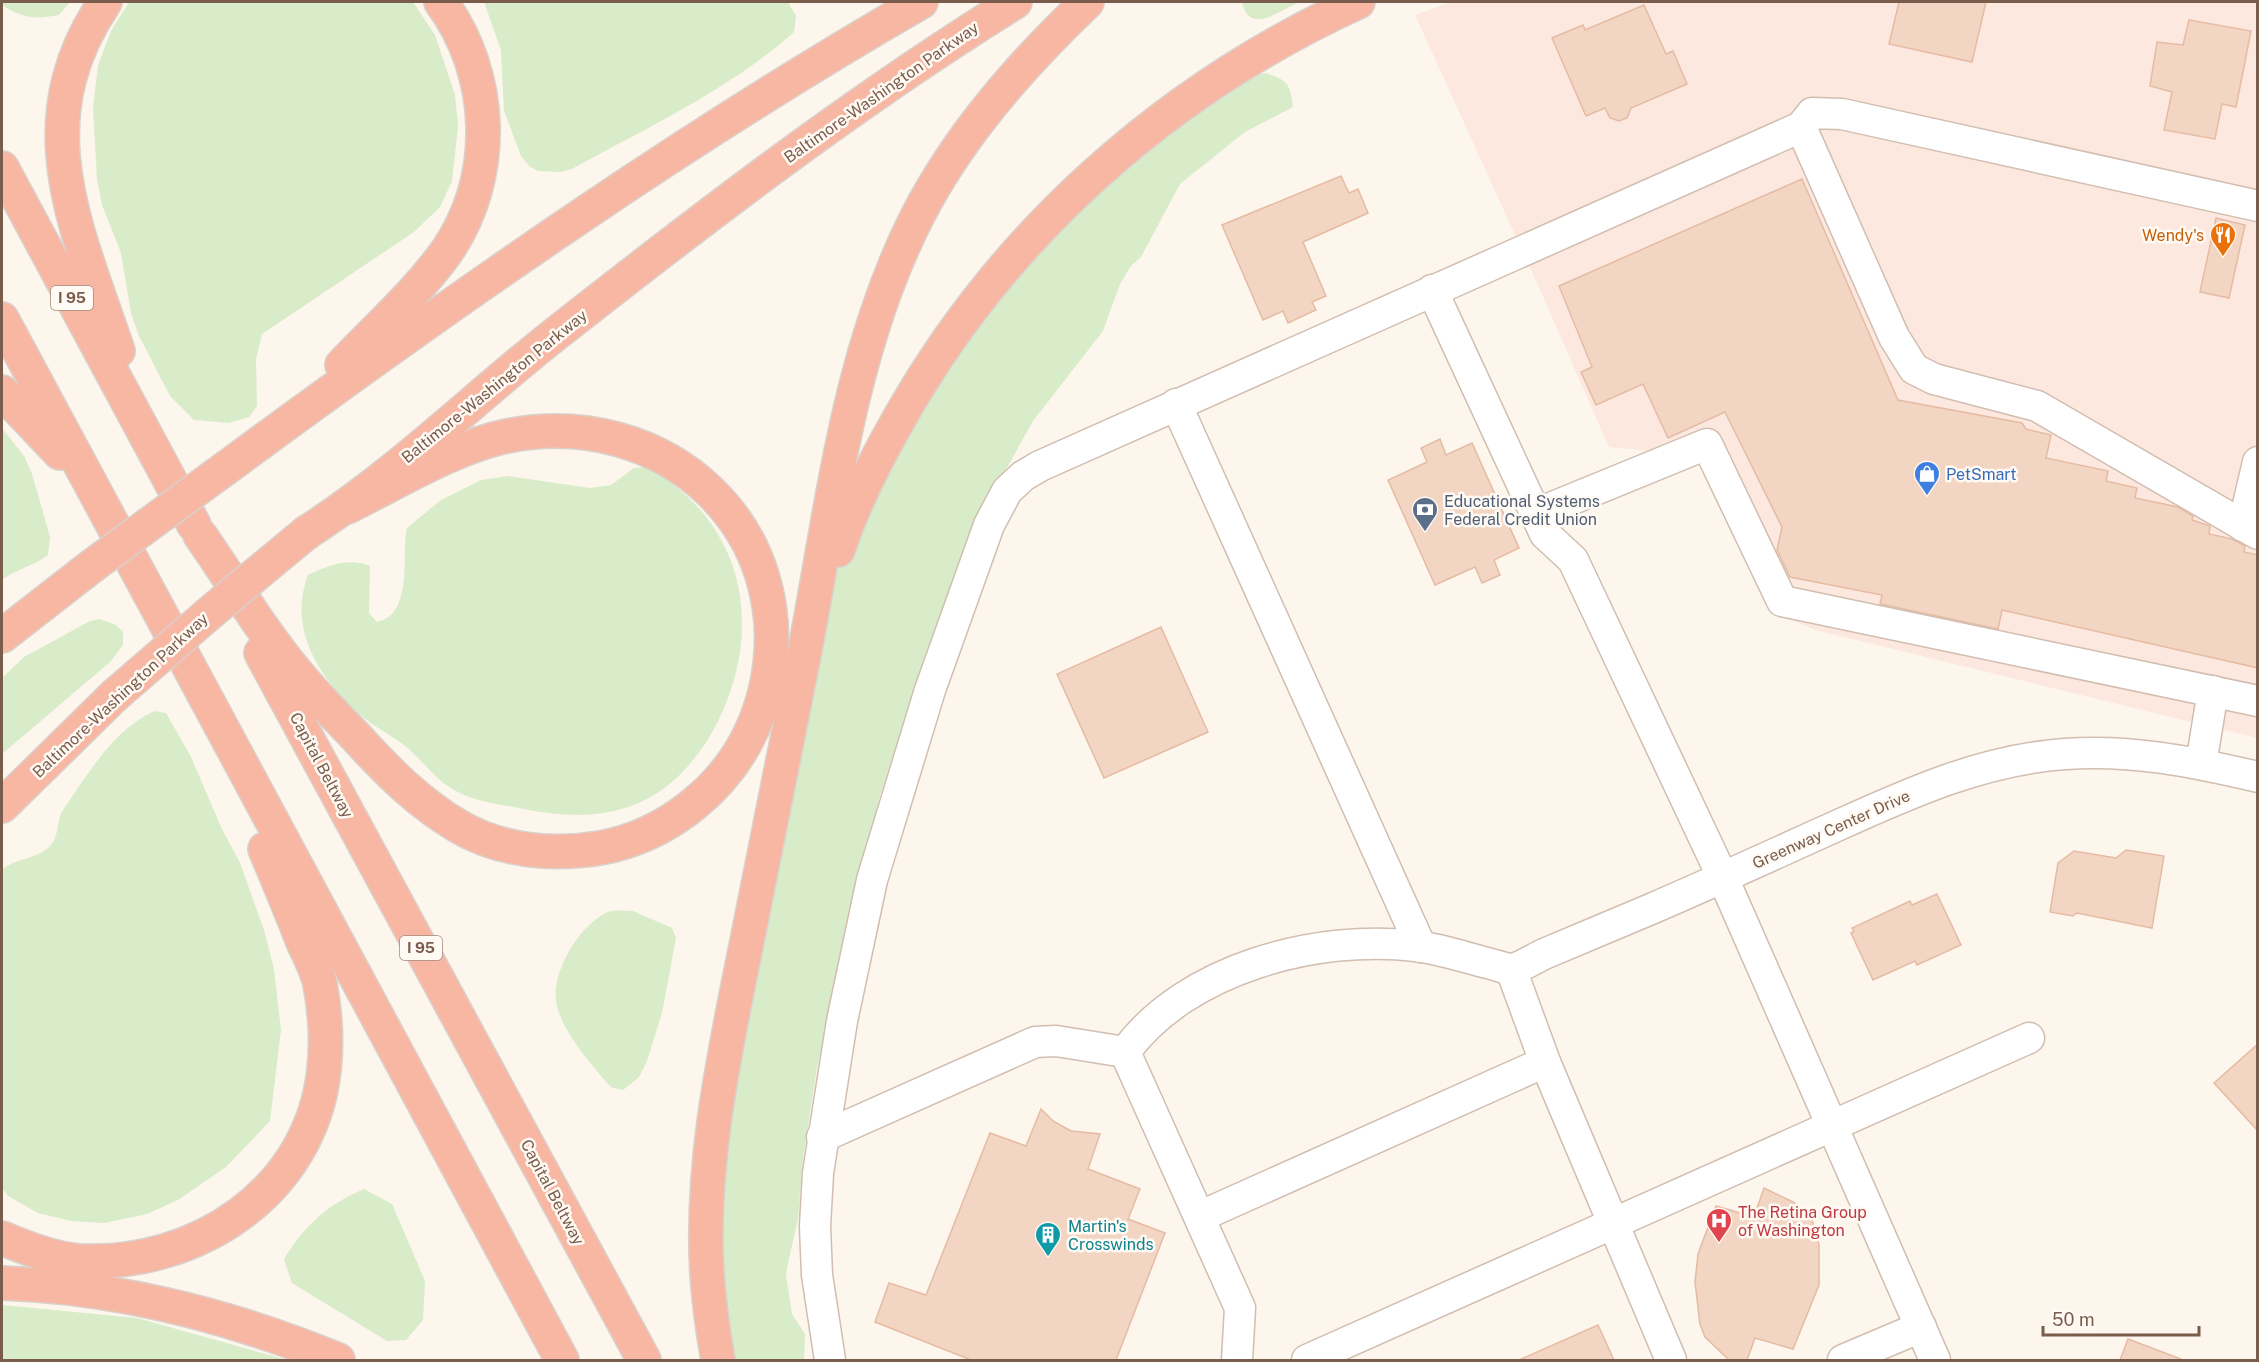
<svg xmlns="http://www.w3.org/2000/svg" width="2259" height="1362" viewBox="0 0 2259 1362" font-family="'Public Sans',sans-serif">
<rect width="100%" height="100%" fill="#fdf6ec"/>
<polygon fill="#fde8e0" points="1451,2 2257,2 2257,738 1815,630 1782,616 1704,456 1609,447 1537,283 1415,15"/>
<g fill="#d8ecc9">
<path d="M2,2H70L59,15C34,19 24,19 2,5Z"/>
<polygon points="129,2 413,2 435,35 455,95 458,126 452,181 440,207 414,232 262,334 256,359 257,406 249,417 229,423 194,420 170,396 138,334 131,313 121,253 102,205 97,179 93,108 98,65 111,31"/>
<path d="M484,2H788L796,16L794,32C729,90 648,127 572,169L560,172L538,171L529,166L521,156L504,111L501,50Z"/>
<path d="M1242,2H1300C1280,10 1249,36 1242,2Z"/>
<path d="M1266,73C1289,81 1290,84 1293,107L1245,132L1180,184L1141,257L1131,266L1120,284L1103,331L1033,421L978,520L926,652L879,799L817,1068L803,1158L798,1219L788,1263L786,1275L792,1314L805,1334L804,1360H718L706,1217L804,652L848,518L880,453L1090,177L1252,76Z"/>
<path d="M2,428L24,456L32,474L50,537L48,555C34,566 16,569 2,580Z"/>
<path d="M646,467C743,520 765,624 719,719C704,751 678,783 647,799C607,820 562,817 519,808C498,804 477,802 458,792C435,781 423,760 404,745C389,734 373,726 359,714C320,678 287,630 308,575C327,566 349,557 370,566L369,613L377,622C414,614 401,556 407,528L441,500L481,480L508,476L590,488L611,485L634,468Z"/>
<polygon points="100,619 116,625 123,632 123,645 110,662 2,754 2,678 24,657 90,621"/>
<path d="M154,711L166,713L191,757L222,829L240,863L264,930L274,969L281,1030L270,1121L226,1167L178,1200L147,1214L104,1223L71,1221L38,1213L8,1196L2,1188V869C15,859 35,859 48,848C60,838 56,821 63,810C88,774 112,731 154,711Z"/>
<path d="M633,911L672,928L676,938L662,1013L647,1061L639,1077L623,1090L613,1088L607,1083C589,1061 560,1029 556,1001C552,971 579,926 606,913C612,909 625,911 633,911Z"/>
<path d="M364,1189L392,1204L425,1281L423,1320L406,1340L387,1341L292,1283L284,1259C304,1226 328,1204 364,1189Z"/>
<polygon points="2,1305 137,1318 287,1360 2,1360"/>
</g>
<g fill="#f3d5c3" stroke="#e6bba3" stroke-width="1.5">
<polygon points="1899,2 1986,2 1972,62 1889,44"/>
<polygon points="1644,5 1666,54 1673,51 1687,84 1631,108 1627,118 1619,121 1610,118 1605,108 1586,116 1552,38 1583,25 1585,30"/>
<polygon points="2189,20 2251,31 2236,107 2222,104 2215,139 2164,130 2172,92 2150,86 2157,42 2183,45"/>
<polygon points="1341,176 1349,193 1358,189 1368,213 1303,242 1326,296 1312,302 1316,310 1288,323 1283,311 1263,320 1222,225"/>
<polygon points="1802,179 1898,400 2022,423 2026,429 2051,435 2046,458 2108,471 2106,481 2137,488 2135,498 2178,507 2193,516 2192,520 2210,526 2209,534 2232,539 2245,546 2244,552 2258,555 2258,668 2002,610 1998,629 1880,604 1882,595 1790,577 1777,550 1782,527 1725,412 1668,438 1643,384 1596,405 1581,372 1592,367 1559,286"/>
<polygon points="2216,218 2245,225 2229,298 2200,292"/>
<polygon points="1440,439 1446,455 1472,443 1519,548 1494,560 1500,575 1482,583 1475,567 1435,585 1388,480 1427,462 1421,448"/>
<polygon points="1161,627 1208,732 1104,778 1057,674"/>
<polygon points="2126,850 2164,856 2152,928 2077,913 2073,916 2050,912 2058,863 2074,851 2116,858"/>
<polygon points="1937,894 1961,945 1917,965 1915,961 1873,980 1851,933 1854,931 1852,928 1910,901 1912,905"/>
<polygon points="2258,1044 2258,1131 2214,1083"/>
<polygon points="1041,1109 1053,1121 1071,1131 1100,1134 1088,1169 1140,1189 1128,1219 1165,1233 1116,1360 971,1360 875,1322 889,1283 926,1295 990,1133 1026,1146"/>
<polygon points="1764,1188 1793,1202 1811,1216 1819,1245 1819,1285 1793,1349 1755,1338 1747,1360 1729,1360 1705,1337 1700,1324 1695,1282 1698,1254 1716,1206 1754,1217"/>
<polygon points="1598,1325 1614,1360 1519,1360"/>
<polygon points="2128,1339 2181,1359 2181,1360 2120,1360"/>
</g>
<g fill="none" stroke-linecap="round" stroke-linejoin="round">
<defs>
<g id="minor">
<polyline points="1801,127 1812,113 1842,114 2258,206"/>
<polyline points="1432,290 1545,534 1573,560 1723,878 1935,1360"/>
<polyline points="1176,404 1421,947"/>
<polyline points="1536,514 1707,444 1782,601 2258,701"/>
<polyline points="2243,526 2258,462"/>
<polyline points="2201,764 2213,691"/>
<polyline points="1511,969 1545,1062 1671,1360"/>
<polyline points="1125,1052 1240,1308 1237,1360"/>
<path d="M822,1137L1035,1042L1056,1041L1125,1052C1186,968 1318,934 1416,946C1440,949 1464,957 1487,963C1494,964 1504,969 1511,969C1521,968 1535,958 1544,954C1580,939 1615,924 1651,909C1709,884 1766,858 1823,832C1901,797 1978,760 2065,754C2131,749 2194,762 2258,777"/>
<polyline points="1201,1216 1545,1062"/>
<polyline points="830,1360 817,1275 815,1226 818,1173 842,1021 872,880 930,690 989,525 1007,491 1023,476 1040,466 1801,127 1894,337 1914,369 1934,379 2037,406 2258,534"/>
<polyline points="1307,1360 2029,1038"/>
<polyline points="1843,1360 1921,1327"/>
</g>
<g id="highway">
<path d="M105,2C23,123 77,228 118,351"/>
<polyline points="2,168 194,525"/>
<polyline points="2,319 562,1360"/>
<path d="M342,365C377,328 417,293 447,251C498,176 494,74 441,2"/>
<polyline points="2,392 60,453"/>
<path d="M260,443C473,287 692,134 921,2"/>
<path d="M306,533C395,476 471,401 553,336C703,218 854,102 1015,2"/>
<path d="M200,535C233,582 263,634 301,678C319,699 339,719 358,739C388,772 419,803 458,826C500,851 552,856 600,848C634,842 667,826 694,804C731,774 755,735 766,688C801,527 664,405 507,436C454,447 396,483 347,507"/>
<path d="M838,550C853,504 875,461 899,419C1003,234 1166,90 1358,2"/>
<polyline points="2,636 92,566"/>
<polyline points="261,653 644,1360"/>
<polyline points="2,806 114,696"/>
<path d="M2,1238C25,1248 54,1259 80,1261C196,1267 311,1192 324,1070C327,1043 325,1011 320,984C317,970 309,955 303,942C291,911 278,880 265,849"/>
<path d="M2,1283C118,1287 231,1316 338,1360"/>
<path d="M718,1360C713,1332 709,1303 707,1274C700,1160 726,1047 748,936C766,846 784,756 802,665C832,514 846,357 917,217C959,135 1021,65 1087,2"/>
</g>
</defs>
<use href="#minor" stroke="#d1beb0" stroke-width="33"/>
<use href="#highway" stroke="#dad1cd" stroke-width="36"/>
<use href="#minor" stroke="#fff" stroke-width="30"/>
<use href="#highway" stroke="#f7b7a3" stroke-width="33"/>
<defs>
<g id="highway-bridge">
<polyline points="92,566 260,443"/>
<polyline points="114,696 212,611 306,533"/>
</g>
</defs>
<use href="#highway-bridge" stroke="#dad1cd" stroke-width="36" stroke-linecap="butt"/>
<use href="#highway-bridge" stroke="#f7b7a3" stroke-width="33"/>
</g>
<defs>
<symbol id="restaurant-pin" viewBox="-11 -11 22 30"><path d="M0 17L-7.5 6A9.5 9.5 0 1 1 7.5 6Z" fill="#e8710a" stroke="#fffaf3"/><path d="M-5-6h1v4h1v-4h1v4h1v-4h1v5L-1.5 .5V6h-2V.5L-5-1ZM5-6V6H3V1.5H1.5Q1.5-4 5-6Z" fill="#fff"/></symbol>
<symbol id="shop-pin" viewBox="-11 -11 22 30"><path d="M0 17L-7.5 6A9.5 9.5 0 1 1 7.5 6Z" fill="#3f7fe0" stroke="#fffaf3"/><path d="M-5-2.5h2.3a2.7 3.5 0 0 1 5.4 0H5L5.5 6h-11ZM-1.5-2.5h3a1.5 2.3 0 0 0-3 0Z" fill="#fff"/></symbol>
<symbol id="bank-pin" viewBox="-11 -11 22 30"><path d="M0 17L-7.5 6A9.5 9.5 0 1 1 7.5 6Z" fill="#5c6f8a" stroke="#fffaf3"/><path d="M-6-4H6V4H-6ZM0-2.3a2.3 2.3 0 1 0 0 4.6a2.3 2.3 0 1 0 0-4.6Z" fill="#fff"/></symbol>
<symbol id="hospital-pin" viewBox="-11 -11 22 30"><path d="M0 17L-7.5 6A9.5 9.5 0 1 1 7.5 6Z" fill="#e0444e" stroke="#fffaf3"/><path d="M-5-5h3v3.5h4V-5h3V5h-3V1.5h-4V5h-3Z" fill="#fff"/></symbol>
<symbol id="building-pin" viewBox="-11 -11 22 30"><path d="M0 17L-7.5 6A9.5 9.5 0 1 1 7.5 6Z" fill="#0f9aa8" stroke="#fffaf3"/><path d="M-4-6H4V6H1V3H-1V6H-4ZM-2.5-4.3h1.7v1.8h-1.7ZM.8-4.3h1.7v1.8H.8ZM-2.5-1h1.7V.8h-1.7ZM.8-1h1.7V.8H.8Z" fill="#fff"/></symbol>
</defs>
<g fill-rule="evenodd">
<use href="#restaurant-pin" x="2208" y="220" width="30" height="40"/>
<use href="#shop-pin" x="1912" y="459" width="30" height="40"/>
<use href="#bank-pin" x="1410" y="495" width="30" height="40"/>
<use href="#hospital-pin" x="1704" y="1206" width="30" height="40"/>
<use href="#building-pin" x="1033" y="1220" width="30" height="40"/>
</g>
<g text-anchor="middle" stroke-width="5" stroke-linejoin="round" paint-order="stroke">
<g fill="#fffaf3" stroke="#a28b7f" stroke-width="1.5">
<rect x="51" y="286" width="42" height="24" rx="4.5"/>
<rect x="400" y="936" width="42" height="24" rx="4.5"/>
</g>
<g font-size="15" font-weight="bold" fill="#7a5c4d">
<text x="72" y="303">I 95</text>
<text x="421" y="953">I 95</text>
</g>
<g font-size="16" fill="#7a5c4d" stroke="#fffaf3">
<text transform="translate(881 92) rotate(-35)" y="6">Baltimore-Washington Parkway</text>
<text transform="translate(494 386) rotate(-39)" y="6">Baltimore-Washington Parkway</text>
<text transform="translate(120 695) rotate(-43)" y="6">Baltimore-Washington Parkway</text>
<text transform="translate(322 765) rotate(62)" y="6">Capital Beltway</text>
<text transform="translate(1831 829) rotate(-24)" y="6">Greenway Center Drive</text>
<text transform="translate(553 1192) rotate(62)" y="6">Capital Beltway</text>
</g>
<g font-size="16" fill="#c56008" stroke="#fffaf3" text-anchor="end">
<text x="2204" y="241">Wendy's</text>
</g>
<g font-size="16" fill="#366cbe" stroke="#fffaf3" text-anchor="start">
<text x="1946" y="480">PetSmart</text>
</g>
<g font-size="16" fill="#4e5e75" stroke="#fffaf3" text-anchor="start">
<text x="1444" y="507">Educational Systems<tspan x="1444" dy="18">Federal Credit Union</tspan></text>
</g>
<g font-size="16" fill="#be3a42" stroke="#fffaf3" text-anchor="start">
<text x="1738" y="1218">The Retina Group<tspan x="1738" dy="18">of Washington</tspan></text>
</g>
<g font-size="16" fill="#0d838f" stroke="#fffaf3" text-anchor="start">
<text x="1068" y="1232">Martin's<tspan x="1068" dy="18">Crosswinds</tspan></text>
</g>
</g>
<rect width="2259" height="1362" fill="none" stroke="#7a5c4d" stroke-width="6"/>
<path d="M2043 1326v9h156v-9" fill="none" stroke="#7a5c4d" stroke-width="3"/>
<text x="2052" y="1326" font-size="18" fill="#7a5c4d" stroke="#fffaf3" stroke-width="4.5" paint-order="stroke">50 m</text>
</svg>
